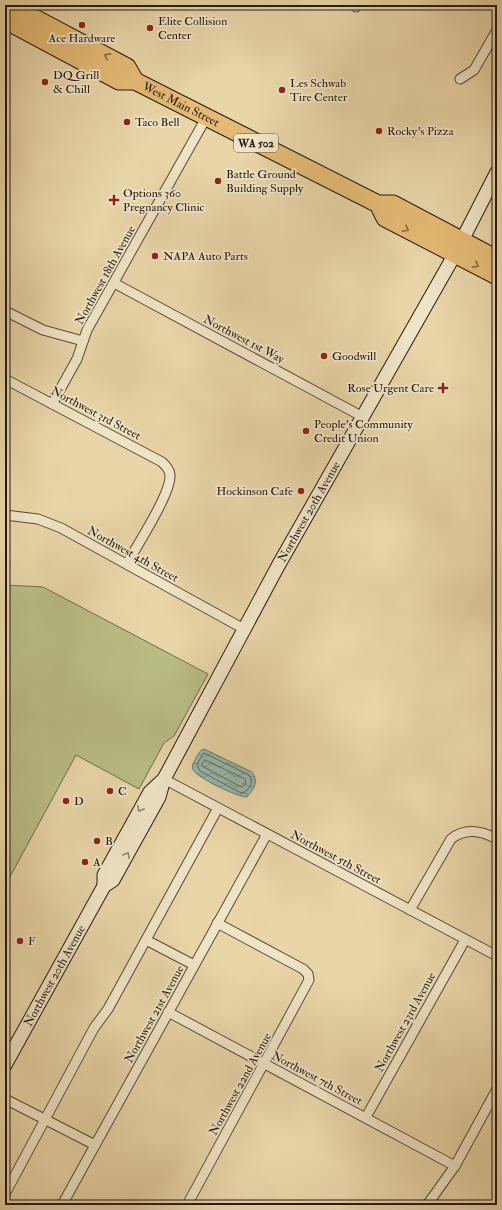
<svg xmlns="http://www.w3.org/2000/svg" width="502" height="1210" viewBox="0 0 502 1210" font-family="'IM FELL Double Pica',serif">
<defs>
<pattern id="water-waves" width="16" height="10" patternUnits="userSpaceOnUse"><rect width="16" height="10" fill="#98b8ad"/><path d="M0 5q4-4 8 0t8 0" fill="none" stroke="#7c958c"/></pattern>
</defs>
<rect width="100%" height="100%" fill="#e8d5a8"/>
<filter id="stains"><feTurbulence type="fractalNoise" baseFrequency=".005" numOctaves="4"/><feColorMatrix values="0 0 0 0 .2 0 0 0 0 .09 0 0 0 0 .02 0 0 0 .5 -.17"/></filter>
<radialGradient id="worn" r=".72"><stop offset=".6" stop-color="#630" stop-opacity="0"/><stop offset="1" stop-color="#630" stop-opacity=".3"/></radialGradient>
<polygon fill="#b9bc85" stroke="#6f6b4d" points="5,585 43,587 208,674 174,736 164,743 139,789 76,755 5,886"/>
<path fill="url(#water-waves)" stroke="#6a7970" d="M204,749L252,772C259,782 254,789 247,797C237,797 198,778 193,770C191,766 194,762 196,758C198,754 199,751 204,749Z"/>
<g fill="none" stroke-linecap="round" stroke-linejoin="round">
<g stroke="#5e6961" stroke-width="1">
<path d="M204,753L249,775C254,782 250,787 245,792L241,793L200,771L197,765Z"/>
<polygon points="205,760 245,779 246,784 241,787 204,767 202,765"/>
</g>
<defs>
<g id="street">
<polyline points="356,5 356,7"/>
<polyline points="460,79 474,70 497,30"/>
<polyline points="114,283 363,417"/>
<polyline points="5,311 43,330 83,341"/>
<path d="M5,379L162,462C166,466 170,470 170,475C171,494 137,545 127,564"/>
<polyline points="52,404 77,359 87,330 206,118"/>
<polyline points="5,515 38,519 61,528 244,629"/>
<polyline points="164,779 497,956"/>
<path d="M410,910L451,839C466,827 482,831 497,839"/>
<polyline points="146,940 194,965"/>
<polyline points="168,1012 455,1166"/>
<polyline points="5,1099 95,1145"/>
<polyline points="366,1117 465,940"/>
<polyline points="5,1194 94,1028 108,1009 218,808"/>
<polyline points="62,1205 267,834"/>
<polyline points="187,1205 309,980 308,974 303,969 217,923"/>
<polyline points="427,1205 455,1166 497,1089"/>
</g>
<g id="secondary">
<polyline points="104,886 104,875 150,792 164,779"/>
<path id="s1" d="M5,1065L104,886L113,880L159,797L164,779L278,566L455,254L497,172"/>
</g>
<g id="highway">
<polyline points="10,5 127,67 135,81"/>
<path id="s2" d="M5,20L119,81H135L378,204H393L497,259"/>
<polyline points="378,204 385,218 497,276"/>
</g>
</defs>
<use href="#street" stroke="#56493a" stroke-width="11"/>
<use href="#secondary" stroke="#251a15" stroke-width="15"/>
<use href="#highway" stroke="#251a15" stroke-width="19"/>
<use href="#street" stroke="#f0e4c6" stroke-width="9"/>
<use href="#secondary" stroke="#f0e4c6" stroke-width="13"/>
<use href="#highway" stroke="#e4ba74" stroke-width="17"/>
</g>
<defs><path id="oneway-chevron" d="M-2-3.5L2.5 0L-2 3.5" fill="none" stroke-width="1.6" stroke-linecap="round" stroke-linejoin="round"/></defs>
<g stroke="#846a44">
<use href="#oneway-chevron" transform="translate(107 56) rotate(-152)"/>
<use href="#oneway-chevron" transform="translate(406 229) rotate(28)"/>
<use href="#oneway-chevron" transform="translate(476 265) rotate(28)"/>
</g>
<g stroke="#958976">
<use href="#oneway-chevron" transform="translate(140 809) rotate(119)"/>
<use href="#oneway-chevron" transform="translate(127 855) rotate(-61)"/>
</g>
<g fill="#8f2418" stroke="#f0e4c6" stroke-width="1.5">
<circle cx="82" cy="25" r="4"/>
<circle cx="150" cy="28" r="4"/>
<circle cx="45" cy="82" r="4"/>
<circle cx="282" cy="90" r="4"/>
<circle cx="127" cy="122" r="4"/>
<circle cx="379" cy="131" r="4"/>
<circle cx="218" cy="181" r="4"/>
<path d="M112 194h4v4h4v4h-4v4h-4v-4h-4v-4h4z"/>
<circle cx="155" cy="256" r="4"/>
<circle cx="324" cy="356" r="4"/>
<path d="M441 382h4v4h4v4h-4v4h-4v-4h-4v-4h4z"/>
<circle cx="306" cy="431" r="4"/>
<circle cx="301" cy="491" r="4"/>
<circle cx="110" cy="791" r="4"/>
<circle cx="66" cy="801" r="4"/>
<circle cx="97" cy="841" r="4"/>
<circle cx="85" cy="862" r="4"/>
<circle cx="20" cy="941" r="4"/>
</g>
<g text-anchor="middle" stroke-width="3.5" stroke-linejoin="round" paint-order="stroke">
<rect fill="#f0e4c6" stroke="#62574a" stroke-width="1" x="234" y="134" width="44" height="18" rx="3"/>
<g font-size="11" font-weight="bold" fill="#251a15">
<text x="256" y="147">WA 502</text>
</g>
<g font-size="12" fill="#251a15" stroke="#f0e4c6" text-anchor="start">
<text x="158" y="25">Elite Collision<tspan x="158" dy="14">Center</tspan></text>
<text x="82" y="42" text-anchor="middle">Ace Hardware</text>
<text x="53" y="79">DQ Grill<tspan x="53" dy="14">&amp; Chill</tspan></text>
<text x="290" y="87">Les Schwab<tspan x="290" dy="14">Tire Center</tspan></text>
<text x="135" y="126">Taco Bell</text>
<text x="387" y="135">Rocky's Pizza</text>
<text x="226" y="178">Battle Ground<tspan x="226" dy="14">Building Supply</tspan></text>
<text x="123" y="197">Options 360<tspan x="123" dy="14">Pregnancy Clinic</tspan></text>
<text x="163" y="260">NAPA Auto Parts</text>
<text x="332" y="360">Goodwill</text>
<text x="434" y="392" text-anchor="end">Rose Urgent Care</text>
<text x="314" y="428">People's Community<tspan x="314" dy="14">Credit Union</tspan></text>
<text x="293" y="495" text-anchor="end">Hockinson Cafe</text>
<text x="118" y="795">C</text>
<text x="74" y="805">D</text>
<text x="105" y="845">B</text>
<text x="93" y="866">A</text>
<text x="28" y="945">F</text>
</g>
<g font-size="12" fill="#251a15" stroke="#f0e4c6">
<text dy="4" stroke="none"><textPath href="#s2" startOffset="197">West Main Street</textPath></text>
<text transform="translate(105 275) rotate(-61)" y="4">Northwest 18th Avenue</text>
<text transform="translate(244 339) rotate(28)" y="4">Northwest 1st Way</text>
<text transform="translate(96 413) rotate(28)" y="4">Northwest 3rd Street</text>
<text dy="4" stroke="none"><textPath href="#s1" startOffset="633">Northwest 20th Avenue</textPath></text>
<text transform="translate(133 554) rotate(29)" y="4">Northwest 4th Street</text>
<text transform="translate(336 857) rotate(28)" y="4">Northwest 5th Street</text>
<text dy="4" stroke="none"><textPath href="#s1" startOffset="102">Northwest 20th Avenue</textPath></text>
<text transform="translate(154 1014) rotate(-61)" y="4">Northwest 21st Avenue</text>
<text transform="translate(405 1022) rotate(-61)" y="4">Northwest 23rd Avenue</text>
<text transform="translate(317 1078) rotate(28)" y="4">Northwest 7th Street</text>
<text transform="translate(240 1084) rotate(-61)" y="4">Northwest 22nd Avenue</text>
</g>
</g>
<rect width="502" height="1210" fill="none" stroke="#e8d5a8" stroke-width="20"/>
<rect x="6" y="6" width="490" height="1198" fill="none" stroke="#251a15" stroke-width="2"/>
<rect x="10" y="10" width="482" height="1190" fill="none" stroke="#251a15"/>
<rect width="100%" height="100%" filter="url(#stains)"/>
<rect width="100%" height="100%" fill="url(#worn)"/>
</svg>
